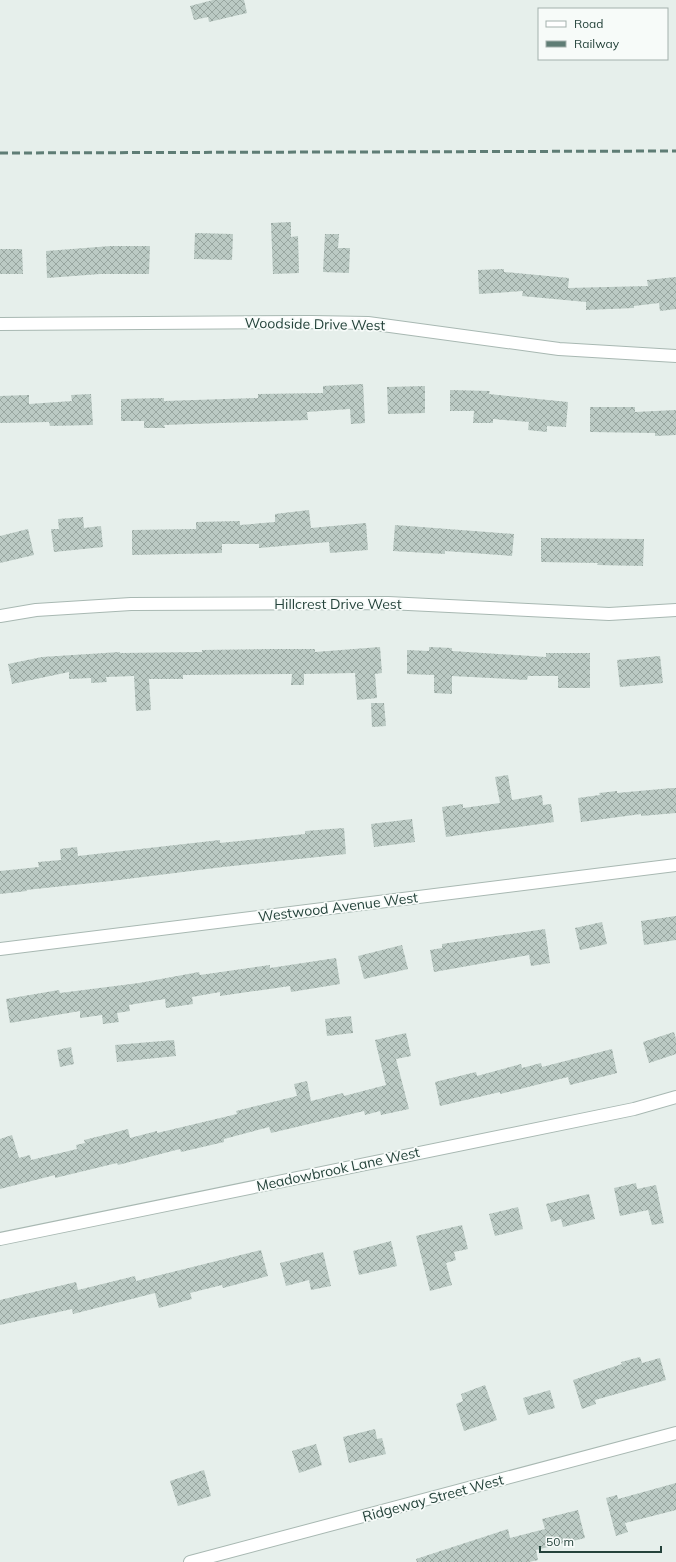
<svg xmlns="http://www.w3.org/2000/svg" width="676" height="1562" viewBox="0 0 676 1562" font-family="Mulish,sans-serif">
<defs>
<pattern id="building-cross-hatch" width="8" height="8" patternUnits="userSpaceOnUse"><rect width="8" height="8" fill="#bbcac4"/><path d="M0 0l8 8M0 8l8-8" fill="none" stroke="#98a6a0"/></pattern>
</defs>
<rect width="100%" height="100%" fill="#e6efeb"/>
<g fill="url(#building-cross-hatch)">
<polygon points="213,0 244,0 247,13 209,22 208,17 194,20 190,6"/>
<polygon points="291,222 291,237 298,236 299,273 273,274 271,223"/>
<polygon points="195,233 233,234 232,260 194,259"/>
<polygon points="325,234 339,234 338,248 350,248 349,273 323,272"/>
<polygon points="111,246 150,246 149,274 100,274 47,278 46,251"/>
<polygon points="0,249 22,249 23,274 0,274"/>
<polygon points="504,269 504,272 569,278 568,288 648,286 647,280 676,277 676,309 660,311 659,303 634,306 634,308 586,310 586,302 522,296 523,291 479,294 478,270"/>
<polygon points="363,384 365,423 351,424 350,409 307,412 308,420 164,425 165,428 144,428 144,421 121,421 121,399 164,398 164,401 258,398 258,394 323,393 323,386"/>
<polygon points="425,386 425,413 388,414 387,387"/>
<polygon points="450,390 490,391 489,394 568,402 566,427 547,426 547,432 528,430 529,422 493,419 493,423 473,423 474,411 450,411"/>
<polygon points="91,394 93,425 50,426 49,422 0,423 0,396 29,395 29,404 72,401 71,395"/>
<polygon points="590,407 635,407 635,412 676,410 676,435 655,436 655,433 590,432"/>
<polygon points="309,510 311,528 366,523 368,550 330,553 329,542 259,548 259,544 222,544 222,553 132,555 132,530 196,529 196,522 240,521 240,525 275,522 275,514"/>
<polygon points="83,517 84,528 101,526 103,547 54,552 51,529 59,529 58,519"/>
<polygon points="395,525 514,534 512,556 445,551 445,554 393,551"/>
<polygon points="28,529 34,555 0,563 0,536"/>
<polygon points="541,538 644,539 643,566 597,565 598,563 541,562"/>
<polygon points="380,647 382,673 375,674 377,698 357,700 355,673 304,674 304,685 291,685 292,674 183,675 183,679 149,679 151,710 136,711 134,676 106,677 107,682 91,683 91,678 69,679 69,672 12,684 8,664 42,657 120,652 120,653 202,652 202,650 272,649 315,649 315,652"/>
<polygon points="429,647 452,648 452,651 546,657 546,653 590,653 590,688 558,688 558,676 528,676 527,680 452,676 452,694 434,693 434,675 407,674 407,650 429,651"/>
<polygon points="660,656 663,683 620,687 617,660"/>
<polygon points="371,703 384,703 386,726 372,727"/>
<polygon points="508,775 512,800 542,795 543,805 551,804 554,822 446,837 442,807 463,804 463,808 500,803 495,777"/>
<polygon points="672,788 676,788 676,813 641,816 641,814 581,822 578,798 600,795 599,793 617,791 617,793"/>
<polygon points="412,819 415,842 374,847 371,824"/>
<polygon points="344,828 346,854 223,867 111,881 26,890 27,891 0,894 0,871 39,867 38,862 61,860 60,849 77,847 78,856 220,840 220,843 305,834 305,831"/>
<polygon points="676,916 676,940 644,945 641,921"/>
<polygon points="602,922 607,944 580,950 575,928"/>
<polygon points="545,929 550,963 531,966 529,955 434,972 430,950 442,948 442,944"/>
<polygon points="402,945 408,969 364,979 358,956"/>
<polygon points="336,958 340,984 291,992 290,986 220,996 220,992 192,997 193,1004 166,1008 165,999 129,1005 130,1011 117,1013 119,1022 103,1024 102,1015 80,1018 80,1011 10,1023 6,999 59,990 60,993 139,983 199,972 200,975 270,965 270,968"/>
<polygon points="351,1016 353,1033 327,1036 325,1019"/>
<polygon points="674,1032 676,1039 676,1054 649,1063 643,1042"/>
<polygon points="406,1033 411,1056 396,1059 409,1109 381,1115 380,1111 365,1115 364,1111 271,1133 269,1127 224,1139 224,1142 181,1152 180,1149 118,1165 117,1163 55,1178 55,1175 0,1189 0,1139 12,1135 19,1158 30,1155 31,1160 77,1149 76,1145 85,1143 84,1140 128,1129 130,1138 157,1131 157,1133 237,1114 236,1111 297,1096 294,1084 307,1081 311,1101 343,1093 344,1096 386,1085 375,1040"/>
<polygon points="174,1040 176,1056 117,1062 115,1045"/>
<polygon points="71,1047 74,1064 60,1067 57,1050"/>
<polygon points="612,1049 617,1073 570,1085 568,1077 500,1094 500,1092 440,1106 435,1082 476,1072 477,1076 521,1064 522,1068 541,1063 542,1067"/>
<polygon points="636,1183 637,1189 656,1185 664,1223 652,1225 648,1210 620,1216 614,1188"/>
<polygon points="589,1194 595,1219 563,1227 561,1219 551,1222 546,1204"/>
<polygon points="518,1207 523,1229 495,1236 489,1214"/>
<polygon points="462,1225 468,1249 454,1252 456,1260 446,1263 452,1285 430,1291 416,1236"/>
<polygon points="391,1241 397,1266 359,1275 353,1251"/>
<polygon points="261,1250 268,1276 223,1288 222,1285 190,1293 192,1299 159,1308 155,1293 73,1314 72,1309 0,1325 0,1300 76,1282 78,1290 135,1276 136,1281"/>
<polygon points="323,1252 331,1286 311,1290 309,1280 286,1286 280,1263"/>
<polygon points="640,1357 642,1363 660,1358 666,1380 595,1400 596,1404 582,1409 573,1380 622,1364 621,1362"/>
<polygon points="485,1385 497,1420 464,1431 456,1404 463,1401 461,1394"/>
<polygon points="550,1390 555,1408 528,1415 523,1398"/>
<polygon points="375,1429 377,1439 382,1438 386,1454 349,1463 343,1437"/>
<polygon points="316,1444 322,1465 299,1473 292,1451"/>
<polygon points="204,1470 211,1496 178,1506 170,1481"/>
<polygon points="676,1483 676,1510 625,1523 628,1532 616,1536 606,1498 617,1495 618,1499"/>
<polygon points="578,1510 585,1538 536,1550 538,1560 529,1562 417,1562 416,1559 508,1529 510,1538 545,1529 542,1519"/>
</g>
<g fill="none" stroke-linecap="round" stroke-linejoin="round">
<defs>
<g id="street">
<polyline points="0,324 311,322 368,323 559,349 676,356"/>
<polyline points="0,616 36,610 131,604 388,603 609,614 676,610"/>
<polyline points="0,949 676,865"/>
<polyline points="0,1239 634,1109 676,1097"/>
<polyline points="190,1562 676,1433"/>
</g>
</defs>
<use href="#street" stroke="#a8b8b2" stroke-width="14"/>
<use href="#street" stroke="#fff" stroke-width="12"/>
<polyline stroke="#5f7d75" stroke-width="3" stroke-dasharray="8 4" stroke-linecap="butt" points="0,153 676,151"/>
</g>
<g text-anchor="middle" stroke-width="3.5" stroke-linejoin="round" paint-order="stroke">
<g font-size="14" fill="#24423a" stroke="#f7fbf9">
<text transform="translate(315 324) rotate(1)" y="5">Woodside Drive West</text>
<text x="338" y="609">Hillcrest Drive West</text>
<text transform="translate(338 907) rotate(-7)" y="5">Westwood Avenue West</text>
<text transform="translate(338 1169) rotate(-12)" y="5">Meadowbrook Lane West</text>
<text transform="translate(433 1498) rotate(-15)" y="5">Ridgeway Street West</text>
</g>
</g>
<rect x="538" y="8" width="130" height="52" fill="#f7fbf9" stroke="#a3b1ad"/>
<rect x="546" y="21" width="20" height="6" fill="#ffffff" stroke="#a3b1ad"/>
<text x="574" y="28" font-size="12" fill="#24423a">Road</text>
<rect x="546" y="41" width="20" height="6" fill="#5f7d75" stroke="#a3b1ad"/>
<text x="574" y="48" font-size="12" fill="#24423a">Railway</text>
<path d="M540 1546v6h121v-6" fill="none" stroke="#24423a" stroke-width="2"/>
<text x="546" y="1546" font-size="12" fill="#24423a" stroke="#f7fbf9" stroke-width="3" paint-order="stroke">50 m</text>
</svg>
